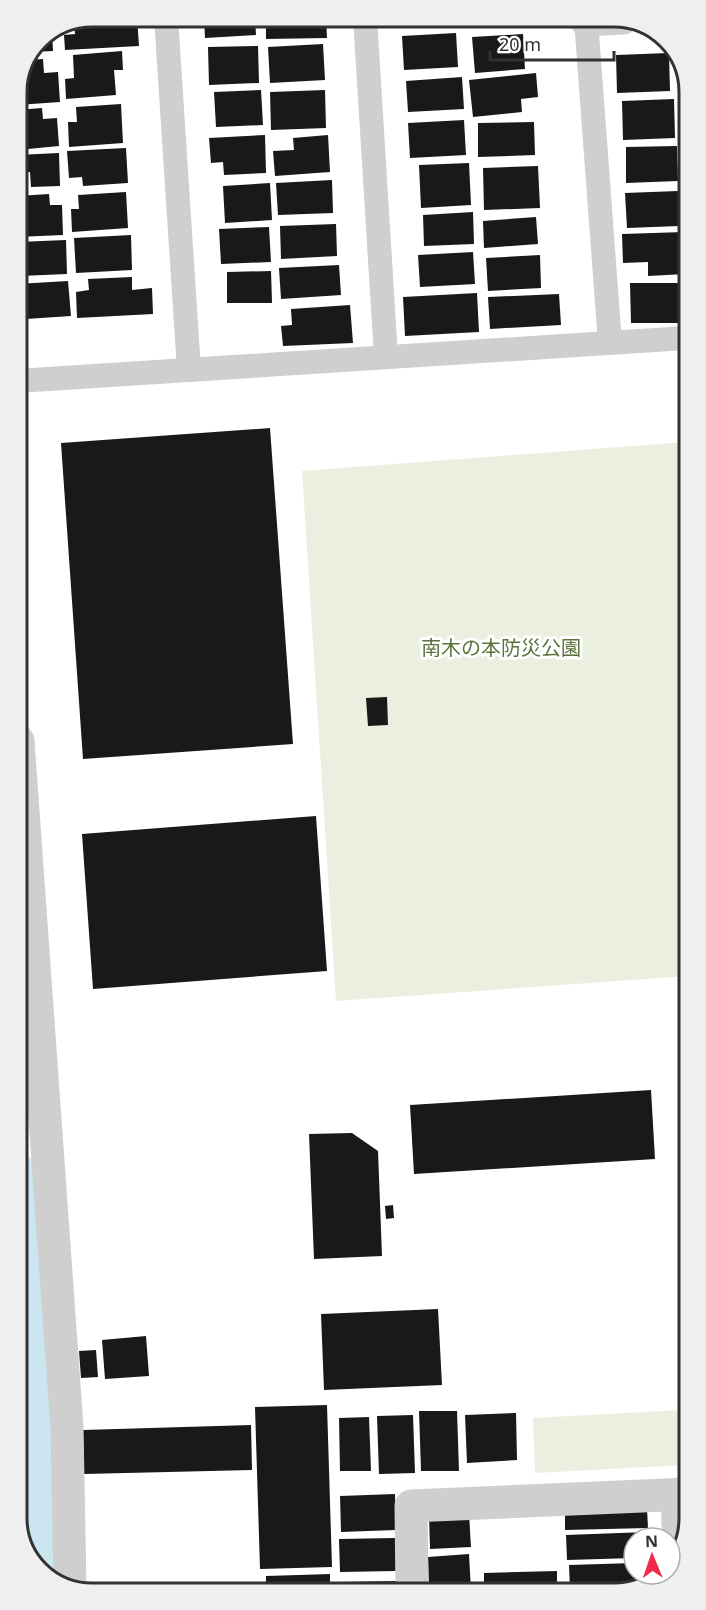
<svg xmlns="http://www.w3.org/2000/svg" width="706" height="1610" viewBox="0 0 706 1610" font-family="'Noto Sans','Noto Sans JP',sans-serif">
<rect width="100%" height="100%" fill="#fff"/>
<g fill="#eaefdf">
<polygon points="686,442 688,976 336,1001 302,471"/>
<polygon points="682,1410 685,1465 535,1473 533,1418"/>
</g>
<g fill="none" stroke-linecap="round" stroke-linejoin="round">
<polyline stroke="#cbe6f0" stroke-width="75" points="20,1194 38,1430 40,1569"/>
</g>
<g fill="#191919">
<polygon points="92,17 137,17 139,46 65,50 64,35 75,34 74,24"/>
<polygon points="204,17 255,17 256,35 205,38"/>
<polygon points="275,17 326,17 327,38 266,39 266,18 275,19"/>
<polygon points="391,17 451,17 452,23 392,27"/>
<polygon points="484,17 529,17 529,22 485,25"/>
<polygon points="52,33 53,51 33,52 39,38"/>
<polygon points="456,33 458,67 404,70 402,36"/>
<polygon points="523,34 525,69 475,73 472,37"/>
<polygon points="323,44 325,80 270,83 268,47"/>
<polygon points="258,46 259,83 209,85 208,47"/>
<polygon points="122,51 123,70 114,70 116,95 66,99 65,79 74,78 73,55"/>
<polygon points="669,53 670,91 617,93 616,55"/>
<polygon points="43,59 44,73 58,72 60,102 17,105 17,88 29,60"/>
<polygon points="680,60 685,68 685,97 682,97"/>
<polygon points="536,73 538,97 521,99 522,112 473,117 469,80"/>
<polygon points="462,77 464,109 408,112 406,81"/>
<polygon points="261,90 263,125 216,127 214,92"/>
<polygon points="325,90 326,128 271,130 270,92"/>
<polygon points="674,99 675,138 623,140 622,101"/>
<polygon points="121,104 123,143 69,147 68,122 77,122 76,107"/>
<polygon points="42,108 43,119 57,118 59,146 28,149 26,128 17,129 17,110"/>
<polygon points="464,120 466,155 410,158 408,123"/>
<polygon points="534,122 535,155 478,157 478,123"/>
<polygon points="265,135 266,173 224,175 223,162 211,163 209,138"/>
<polygon points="328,135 330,172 275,176 273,151 294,150 293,138"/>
<polygon points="677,146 678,181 626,183 626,147"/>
<polygon points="126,148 128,183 83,186 82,177 69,178 67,151"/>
<polygon points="59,153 60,186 31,187 30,172 17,173 17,155"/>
<polygon points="469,163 471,205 421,208 419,165"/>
<polygon points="538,166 540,208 484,210 483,168"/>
<polygon points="332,180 333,213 278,215 276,183"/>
<polygon points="270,183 272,220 225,223 223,186"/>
<polygon points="678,191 679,226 627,228 625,193"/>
<polygon points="126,192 128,228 72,232 71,209 79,209 78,195"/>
<polygon points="49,194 50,205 62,205 63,235 17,237 17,196"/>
<polygon points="473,212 474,244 424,246 423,215"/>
<polygon points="536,217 538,244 484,248 483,221"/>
<polygon points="336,224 337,256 281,259 280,226"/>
<polygon points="269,227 271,262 221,264 219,229"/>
<polygon points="684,232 686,274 648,276 648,262 623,263 622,234"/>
<polygon points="131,235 132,270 76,273 74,238"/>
<polygon points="66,240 67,274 20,276 18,242"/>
<polygon points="473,252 475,284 420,287 418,255"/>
<polygon points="540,255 541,288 488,291 486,258"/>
<polygon points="339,265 341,295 281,299 279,268"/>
<polygon points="271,271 272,303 227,303 227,272"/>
<polygon points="132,277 132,290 152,288 153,314 77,318 76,292 89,290 88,279"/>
<polygon points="68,281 71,316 26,319 24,302 17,302 17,284"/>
<polygon points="630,283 686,283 686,323 631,323"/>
<polygon points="477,293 479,332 405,336 403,297"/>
<polygon points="559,294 561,325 490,329 488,297"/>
<polygon points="350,305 353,343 283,346 281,326 292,325 291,309"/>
<polygon points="270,428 293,744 83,759 61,443"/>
<polygon points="387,697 388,725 368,726 366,698"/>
<polygon points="316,816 327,971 93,989 82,834"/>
<polygon points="651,1090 655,1159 414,1174 410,1105"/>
<polygon points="352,1133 378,1151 382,1256 314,1259 309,1134"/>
<polygon points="393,1205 394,1218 386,1219 385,1206"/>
<polygon points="438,1309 442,1385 324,1390 321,1314"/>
<polygon points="146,1336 149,1376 105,1379 102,1340"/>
<polygon points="96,1350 98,1377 81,1378 79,1351"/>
<polygon points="327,1405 332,1567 260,1569 255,1407"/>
<polygon points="419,1411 457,1411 459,1471 421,1471"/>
<polygon points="516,1413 517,1460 467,1463 465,1415"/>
<polygon points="413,1415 415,1473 379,1474 377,1416"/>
<polygon points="369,1417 371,1471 340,1471 339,1418"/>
<polygon points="251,1425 252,1470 84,1474 83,1430"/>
<polygon points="395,1494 396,1530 341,1532 340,1496"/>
<polygon points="565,1503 647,1509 648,1528 565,1530"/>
<polygon points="469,1514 471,1547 430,1549 429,1515"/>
<polygon points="647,1532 647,1538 634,1538 634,1558 567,1560 566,1535"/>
<polygon points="395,1538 396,1571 340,1572 339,1539"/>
<polygon points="469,1554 471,1591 449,1591 449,1587 429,1588 428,1557"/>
<polygon points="634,1563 634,1574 648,1574 649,1581 642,1586 570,1590 569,1565"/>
<polygon points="557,1571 557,1590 484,1590 484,1573"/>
<polygon points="330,1574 330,1592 266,1592 266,1576"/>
<polygon points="397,1581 397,1591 342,1591 342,1582"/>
</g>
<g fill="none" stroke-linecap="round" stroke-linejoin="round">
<g stroke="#cfcfcf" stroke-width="24">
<polyline points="166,17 189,370"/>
<polyline points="365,17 386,357"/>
<polyline points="586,20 610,343"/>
<polyline points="17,381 686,338"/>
</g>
<g stroke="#cfcfcf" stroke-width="33">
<polyline points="585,17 586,20 623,18"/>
<polyline points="18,741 67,1427 70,1587"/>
<polyline points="677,1494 679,1554"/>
<polyline points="412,1591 411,1506 689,1494"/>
</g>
</g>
<g text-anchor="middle" stroke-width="6" stroke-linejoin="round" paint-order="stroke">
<g font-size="20" fill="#5b723a" stroke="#fff">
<text x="501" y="655">南木の本防災公園</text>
</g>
</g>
<path d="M0 0H706V1610H0ZM92 27H614A65 65 0 0 1 679 92V1518A65 65 0 0 1 614 1583H92A65 65 0 0 1 27 1518V92A65 65 0 0 1 92 27Z" fill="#efefef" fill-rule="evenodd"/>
<path fill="none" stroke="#323232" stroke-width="3" d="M92 27H614A65 65 0 0 1 679 92V1518A65 65 0 0 1 614 1583H92A65 65 0 0 1 27 1518V92A65 65 0 0 1 92 27Z"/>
<g transform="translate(652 1556) rotate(358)"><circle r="28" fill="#ffffff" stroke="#adadad" stroke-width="1.5"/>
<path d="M0-4.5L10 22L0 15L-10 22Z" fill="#f3294e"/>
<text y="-9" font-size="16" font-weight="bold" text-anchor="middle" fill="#323232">N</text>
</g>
<path d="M490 51v9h124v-9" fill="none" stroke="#323232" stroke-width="3"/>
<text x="499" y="51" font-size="18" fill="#323232" stroke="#ffffff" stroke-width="4.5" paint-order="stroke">20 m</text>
</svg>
